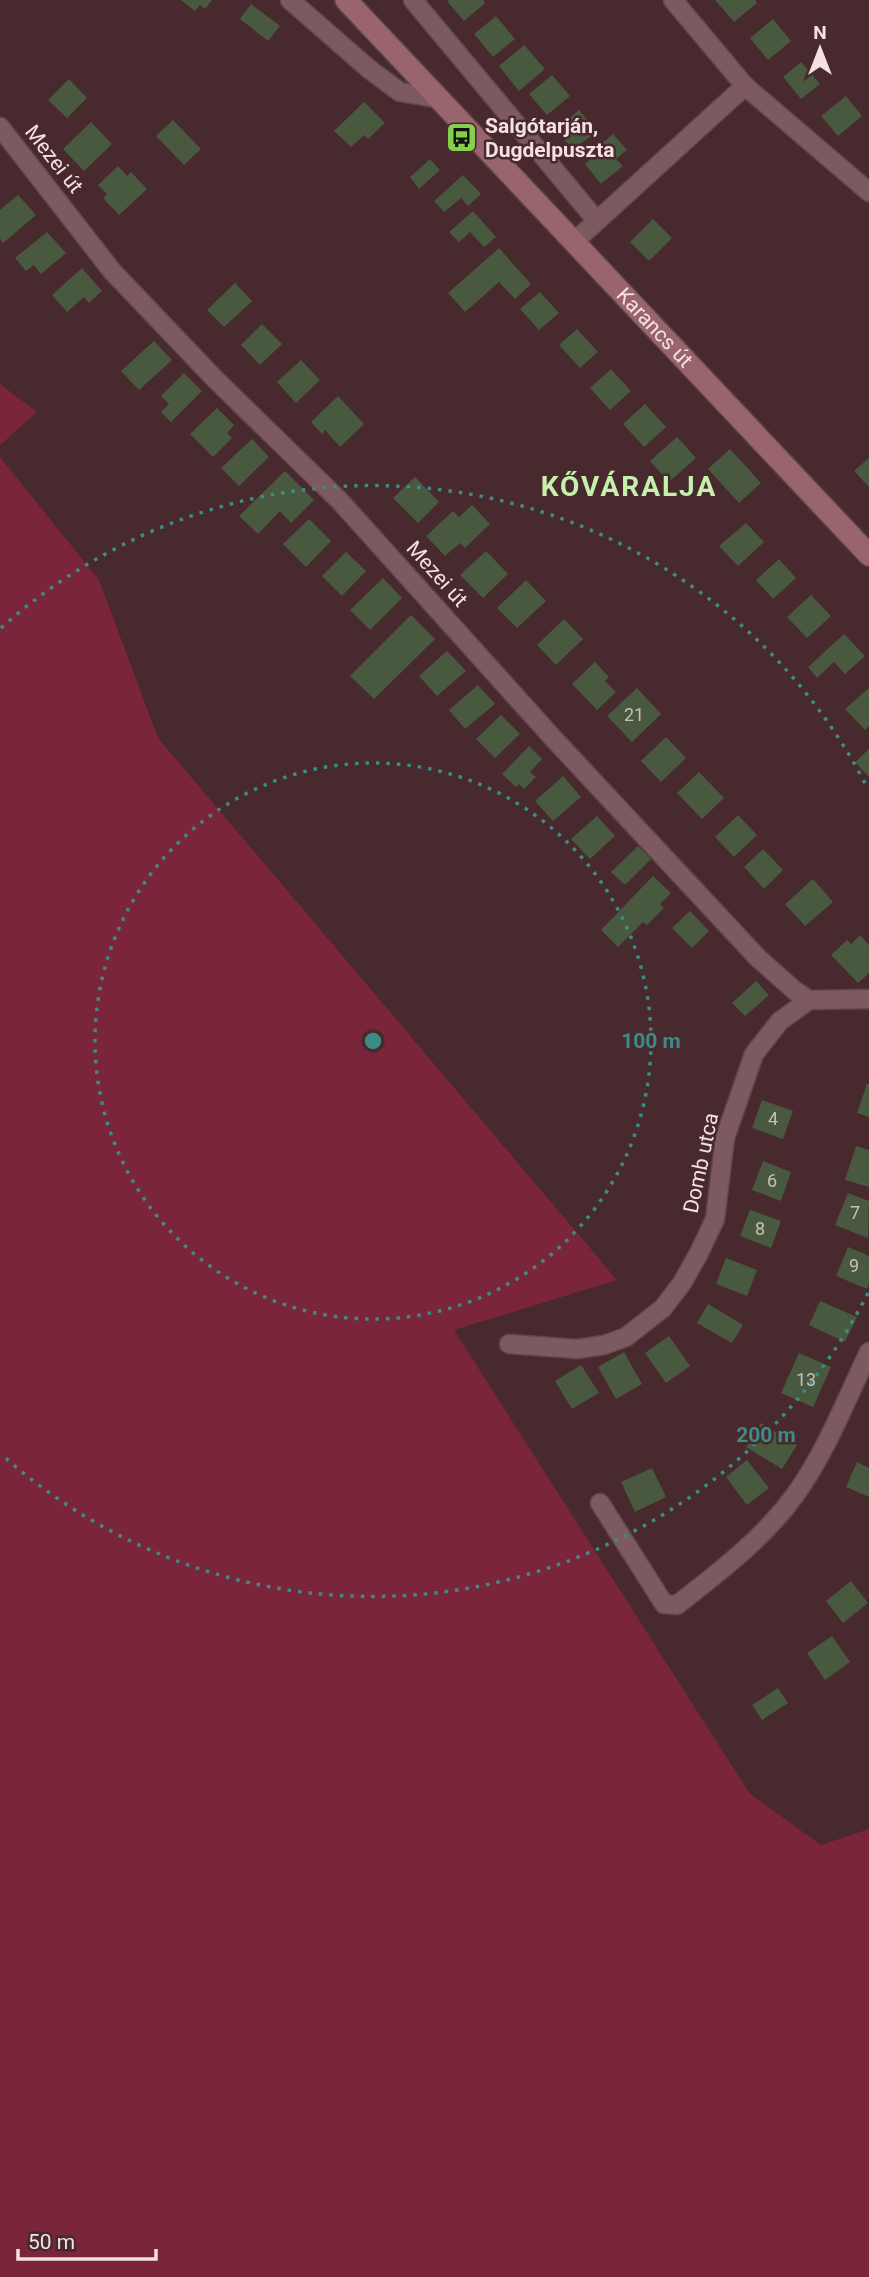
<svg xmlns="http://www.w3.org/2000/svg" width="869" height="2277" viewBox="0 0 869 2277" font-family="Roboto,sans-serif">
<rect width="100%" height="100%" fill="#47292e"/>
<g fill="#7b253b">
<polygon points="0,384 37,412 0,445"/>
<polygon points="0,457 99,580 158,738 617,1280 454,1330 750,1794 821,1845 869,1829 869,2277 0,2277"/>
</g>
<g fill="#49593f">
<polygon points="181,0 212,0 205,9 200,5 195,11"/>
<polygon points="449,0 483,0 485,3 464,21 447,1"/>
<polygon points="715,0 755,0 757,3 734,22"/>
<polygon points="251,4 280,26 268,41 240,19"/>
<polygon points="496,16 515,39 493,57 474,34"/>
<polygon points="773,19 791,41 768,60 750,38"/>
<polygon points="524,45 545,69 519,91 499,66"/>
<polygon points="801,62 820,84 801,99 783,77"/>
<polygon points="552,75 570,96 547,115 529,94"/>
<polygon points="69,79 87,98 67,118 48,100"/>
<polygon points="846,96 862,116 838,136 821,116"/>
<polygon points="364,102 385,123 368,139 364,135 351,147 334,131"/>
<polygon points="579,110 597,131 573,150 556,129"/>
<polygon points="173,120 201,149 184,165 156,136"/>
<polygon points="91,122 112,144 84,171 63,149"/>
<polygon points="613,134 627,150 616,159 623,166 601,184 585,164 600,151 597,148"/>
<polygon points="430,159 440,170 419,189 410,177"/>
<polygon points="118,166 127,176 131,172 147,189 119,215 103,198 107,194 98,185"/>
<polygon points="463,175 481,194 468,206 461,198 444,212 434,201"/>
<polygon points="18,195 36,215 3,243 0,239 0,210"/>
<polygon points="473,211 496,237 484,247 470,232 459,242 449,232"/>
<polygon points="653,219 672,238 649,261 630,242"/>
<polygon points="47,232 66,253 41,274 34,265 26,271 15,258"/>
<polygon points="499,248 531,284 515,299 499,282 465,312 448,293"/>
<polygon points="82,268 102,291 89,303 84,297 67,312 52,295"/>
<polygon points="235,283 252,301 224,327 207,310"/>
<polygon points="540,292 559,313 539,330 520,309"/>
<polygon points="262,324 282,344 260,365 241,345"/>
<polygon points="577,329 598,352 580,368 559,345"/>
<polygon points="154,341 172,360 139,390 121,371"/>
<polygon points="301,360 320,380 296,403 277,382"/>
<polygon points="611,369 631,391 610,410 590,388"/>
<polygon points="184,373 202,391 171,422 161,412 169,404 161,396"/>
<polygon points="338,396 364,424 340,447 325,430 322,434 311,422"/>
<polygon points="645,404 666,427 644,447 623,424"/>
<polygon points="217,408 234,425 227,433 232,438 213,457 190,434"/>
<polygon points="677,437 696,458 669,482 650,461"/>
<polygon points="252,439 269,457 239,486 221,468"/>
<polygon points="730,449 761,483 739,503 708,469"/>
<polygon points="869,458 869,487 854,471"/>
<polygon points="285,471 314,500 291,523 280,511 258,534 239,516"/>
<polygon points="415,477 439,502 418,523 393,498"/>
<polygon points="472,505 490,524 465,548 460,543 445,556 426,536 453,511 459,517"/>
<polygon points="309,519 331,541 306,567 283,544"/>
<polygon points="746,523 764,542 738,566 719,546"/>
<polygon points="486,551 508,574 483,598 460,575"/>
<polygon points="346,552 366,571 342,596 322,576"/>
<polygon points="779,559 796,578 773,599 756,580"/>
<polygon points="383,578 402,598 370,630 350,610"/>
<polygon points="526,580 546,601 517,628 497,608"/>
<polygon points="811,595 831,616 807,638 787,617"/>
<polygon points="411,615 435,639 374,699 350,676"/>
<polygon points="564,619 583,639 556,665 537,645"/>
<polygon points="844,634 865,656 845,674 834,662 817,678 808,667"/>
<polygon points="447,651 466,671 437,696 419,676"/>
<polygon points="595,662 609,677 605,681 616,692 597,710 572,684"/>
<polygon points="478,685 495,704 465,729 449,710"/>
<polygon points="637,688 661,714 632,742 607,716"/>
<polygon points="869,688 869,726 865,730 845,709"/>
<polygon points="501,715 520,734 495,758 476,739"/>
<polygon points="666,737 686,758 661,782 641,761"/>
<polygon points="529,746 542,759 530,772 536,777 524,789 519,784 516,787 502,774"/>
<polygon points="869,749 869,777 855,762"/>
<polygon points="699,772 724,798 702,819 677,793"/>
<polygon points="563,776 581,797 553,821 535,801"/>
<polygon points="738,815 757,835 734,857 715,837"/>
<polygon points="597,816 615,836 590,859 571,839"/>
<polygon points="638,846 651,859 625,885 611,872"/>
<polygon points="763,849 783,870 764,889 744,867"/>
<polygon points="653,876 671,893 660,904 664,908 647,925 643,922 618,947 601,930"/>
<polygon points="813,879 833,902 805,926 785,904"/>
<polygon points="690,911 709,931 692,948 672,928"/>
<polygon points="860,935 869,945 869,973 858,983 831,955 847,940 851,944"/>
<polygon points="756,981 769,995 745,1016 732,1003"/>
<polygon points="867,1084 869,1084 869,1117 857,1113"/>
<polygon points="762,1100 793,1111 783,1139 752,1128"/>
<polygon points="856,1146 869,1150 869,1187 845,1180"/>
<polygon points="763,1161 791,1172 781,1201 752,1190"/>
<polygon points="848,1193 869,1201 868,1238 835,1225"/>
<polygon points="750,1210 781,1221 771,1248 740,1236"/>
<polygon points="848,1247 869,1256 869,1284 867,1289 836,1276"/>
<polygon points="726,1258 757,1270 747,1296 716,1284"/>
<polygon points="820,1301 857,1317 845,1342 809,1325"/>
<polygon points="708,1304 743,1325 732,1343 697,1323"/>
<polygon points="669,1336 690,1366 666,1383 645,1353"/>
<polygon points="624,1352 642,1384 616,1399 598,1367"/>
<polygon points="799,1353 831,1367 813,1407 781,1393"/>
<polygon points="581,1365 599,1393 572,1409 555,1381"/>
<polygon points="761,1423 797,1445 782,1469 746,1447"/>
<polygon points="747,1460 769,1488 747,1505 726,1477"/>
<polygon points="857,1462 869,1468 869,1497 846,1487"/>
<polygon points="652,1468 666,1497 635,1512 621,1482"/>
<polygon points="851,1581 868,1603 843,1623 826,1601"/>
<polygon points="832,1636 850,1662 825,1680 807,1653"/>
<polygon points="778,1688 788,1703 762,1720 752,1705"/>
</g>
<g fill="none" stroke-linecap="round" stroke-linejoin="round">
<defs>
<g id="minor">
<polyline points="290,0 369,69 400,92 441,99"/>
<polyline points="413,0 597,221"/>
<polyline points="673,0 745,86 869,192"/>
<polyline points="0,127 112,271 215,379 339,500 553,738 758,958 794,990 809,1000 869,999"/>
<polyline points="575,241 745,86"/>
<polyline points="509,1344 577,1349 604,1345 626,1337 663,1308 682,1283 699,1253 715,1219 725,1138 754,1054 780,1021 809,1000"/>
<path d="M600,1503L664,1604L677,1605C719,1572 763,1539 795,1495C826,1452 846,1400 869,1352"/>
</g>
<g id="secondary">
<path id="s1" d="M346,0L869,555"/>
</g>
</defs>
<use href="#minor" stroke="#60474b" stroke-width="21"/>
<use href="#secondary" stroke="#60474b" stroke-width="24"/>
<use href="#minor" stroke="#7c5a5f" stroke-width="18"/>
<use href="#secondary" stroke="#9a646d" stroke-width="21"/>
</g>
<g fill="none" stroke="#3d8b85" stroke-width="3.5" stroke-dasharray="3.5 7">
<circle cx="373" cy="1041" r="278"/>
<path d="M868 1293A556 556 0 0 1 1 1454M1 628A556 556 0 0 1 868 789"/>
</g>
<defs>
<symbol id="bus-square" viewBox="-11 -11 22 22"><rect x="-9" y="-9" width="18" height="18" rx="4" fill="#85cf4c" stroke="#47292e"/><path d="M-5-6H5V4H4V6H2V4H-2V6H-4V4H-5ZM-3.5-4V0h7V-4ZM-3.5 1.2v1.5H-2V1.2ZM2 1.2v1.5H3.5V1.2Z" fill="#111"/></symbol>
</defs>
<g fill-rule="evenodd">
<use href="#bus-square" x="444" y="120" width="35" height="35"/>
</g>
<g text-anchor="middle" stroke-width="5" stroke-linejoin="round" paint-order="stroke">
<g font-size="18" fill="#cabeba">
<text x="634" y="721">21</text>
<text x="773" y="1125">4</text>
<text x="772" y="1187">6</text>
<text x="855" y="1219">7</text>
<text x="760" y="1235">8</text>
<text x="854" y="1272">9</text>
<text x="806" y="1386">13</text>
</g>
<g font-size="21" font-weight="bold" fill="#f5e0e3" stroke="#47292e" text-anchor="start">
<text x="485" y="133">Salgótarján,<tspan x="485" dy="24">Dugdelpuszta</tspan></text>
</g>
<g font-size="21" fill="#f5e0e3" stroke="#47292e">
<text transform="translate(54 159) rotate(52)" y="7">Mezei út</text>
<text dy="7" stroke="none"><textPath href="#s1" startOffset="450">Karancs út</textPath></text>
<text transform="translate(437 574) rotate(48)" y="7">Mezei út</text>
<text transform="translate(701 1163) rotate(-78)" y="7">Domb utca</text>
</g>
<g font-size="28" font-weight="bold" letter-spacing="2" fill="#c6f0ac" stroke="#47292e">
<text x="629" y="496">KŐVÁRALJA</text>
</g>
</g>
<circle cx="373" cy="1041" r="10" fill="#3d8b85" stroke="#47292e" stroke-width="3.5"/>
<g font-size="21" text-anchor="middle" font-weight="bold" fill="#3d8b85" stroke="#47292e" stroke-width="5" stroke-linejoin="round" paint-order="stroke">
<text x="651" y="1048">100 m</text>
<text x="766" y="1442">200 m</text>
</g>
<g transform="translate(820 49)" stroke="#47292e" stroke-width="5" paint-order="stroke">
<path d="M0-5L12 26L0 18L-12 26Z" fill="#f5e0e3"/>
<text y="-10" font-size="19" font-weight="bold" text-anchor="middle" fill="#f5e0e3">N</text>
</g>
<path d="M18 2249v10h138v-10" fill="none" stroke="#f5e0e3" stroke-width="3.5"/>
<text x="28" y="2249" font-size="21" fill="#f5e0e3" stroke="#47292e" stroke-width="5" paint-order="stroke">50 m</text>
</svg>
